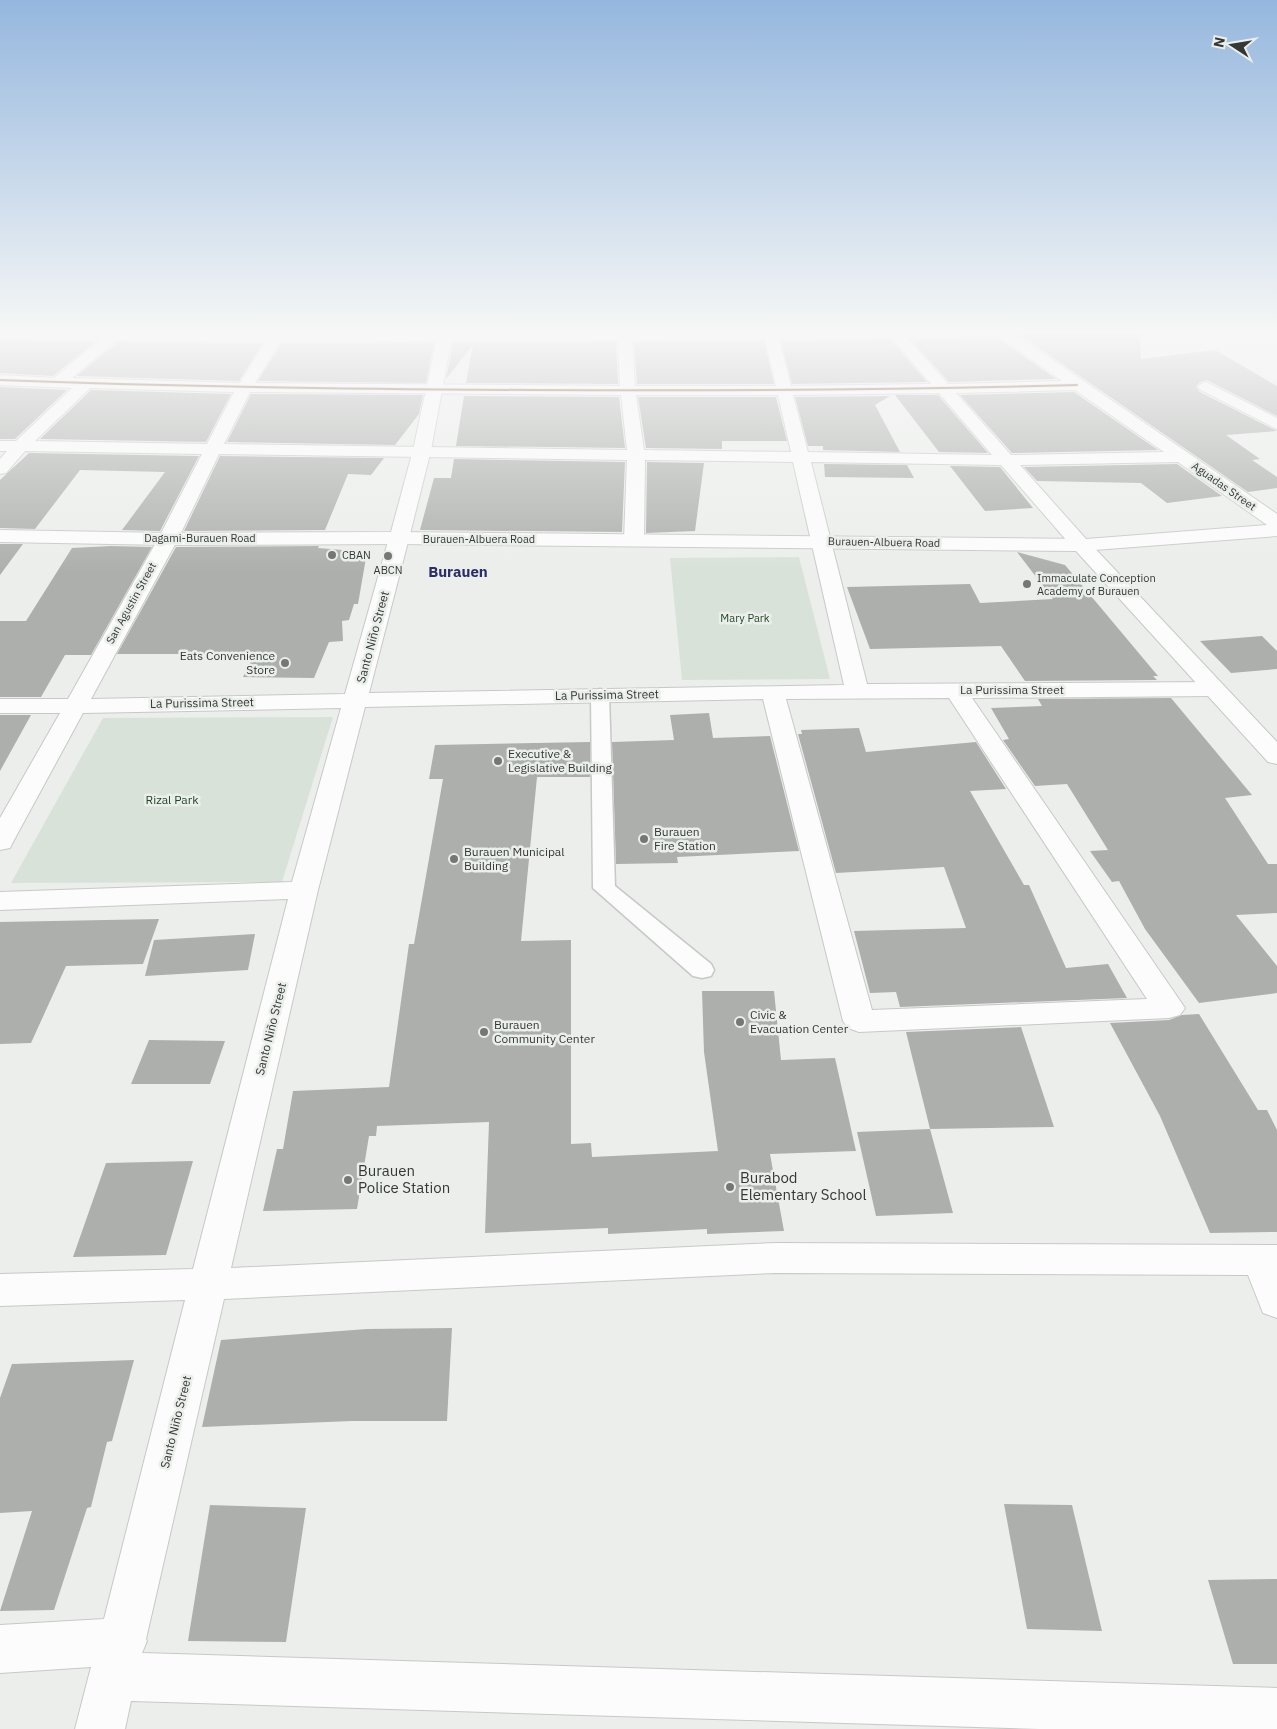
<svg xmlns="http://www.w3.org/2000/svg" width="1277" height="1729" viewBox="0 0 1277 1729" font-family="'IBM Plex Sans',sans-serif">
<rect width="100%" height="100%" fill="#eceeec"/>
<g fill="#d9e2d9">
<polygon points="799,557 830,679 682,680 670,558"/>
<polygon points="333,717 282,882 11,883 103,718"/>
</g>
<g fill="#adafad">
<polygon points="145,330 436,330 275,332"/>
<polygon points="1013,330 1140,330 1141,359 1215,350 1277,386 1277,416 1207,380 1200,382 1196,387 1200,392 1277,431 1226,435 1260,459 1252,460 1277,477 1277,488 1248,492"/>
<polygon points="998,338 1056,379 949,382 911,340"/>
<polygon points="0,340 95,342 53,376 0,373"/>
<polygon points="891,340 927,382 792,384 781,341"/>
<polygon points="764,341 774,384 637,384 634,342"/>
<polygon points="118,342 262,344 239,381 77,376"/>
<polygon points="616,342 618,384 466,383 473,345 446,379 453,343"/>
<polygon points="434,343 426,383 258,381 281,344"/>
<polygon points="0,387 67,390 15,439 0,439"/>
<polygon points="91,390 231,394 206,442 40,439"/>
<polygon points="1074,392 1158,450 1012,453 960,395"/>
<polygon points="251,394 423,395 419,414 395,445 227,442"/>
<polygon points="895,395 938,395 988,453 939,452"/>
<polygon points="464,396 619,397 625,448 456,446"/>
<polygon points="890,396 875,405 900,452 823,450 823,446 808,446 795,397"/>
<polygon points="638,397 776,397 787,441 722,441 722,449 646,448"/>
<polygon points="29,453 199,456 160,531 122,530 165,472 80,470 35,529 0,528 0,480"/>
<polygon points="220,456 384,458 371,475 348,474 325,530 184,531"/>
<polygon points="454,459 625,462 622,532 420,530 434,478 451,478"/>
<polygon points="647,462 704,463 695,531 646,533"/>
<polygon points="824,464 907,465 914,478 825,477"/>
<polygon points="1177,464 1222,496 1167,503 1141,483 1037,481 1024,467"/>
<polygon points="950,466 1000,467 1033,508 985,511"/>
<polygon points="0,544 23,544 0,575"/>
<polygon points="111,546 152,547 91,655 65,655 41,697 0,697 0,621 26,621 72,548"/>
<polygon points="319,546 318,548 367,552 358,604 354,604 349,620 342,621 343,641 329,642 314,678 243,677 255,654 117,654 176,547"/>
<polygon points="1017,552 1065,565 1158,676 1153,676 1157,680 1025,681 1001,646 870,649 847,587 970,584 980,603 1053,599"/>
<polygon points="1262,636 1277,651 1277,669 1231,673 1200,641"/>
<polygon points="1171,698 1252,795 1225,798 1268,864 1277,864 1277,913 1236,915 1277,966 1277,993 1199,1003 1145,929 1119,881 1112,882 1090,851 1108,850 1067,784 1035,786 1003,740 1009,739 991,708 1042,706 1038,699"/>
<polygon points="709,713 713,738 770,736 799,851 677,857 678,863 616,864 612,742 674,740 670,715"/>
<polygon points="0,715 31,715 0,771"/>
<polygon points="859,728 866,752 976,742 1006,789 970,791 1024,885 1029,885 1066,968 1108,964 1127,998 900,1007 896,992 870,993 854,931 966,928 944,867 836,873 798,734 802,734 801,730"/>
<polygon points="590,742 590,777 537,777 521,941 571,940 571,1144 591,1143 592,1157 718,1151 704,1052 702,991 774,991 781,1060 835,1058 856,1151 770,1154 784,1231 707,1234 707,1229 608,1234 608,1228 485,1233 489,1122 377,1126 376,1136 369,1136 357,1209 263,1211 277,1149 283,1149 293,1091 389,1087 409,944 414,944 443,779 429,779 435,745"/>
<polygon points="159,919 143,964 66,966 31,1043 0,1044 0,922"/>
<polygon points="255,934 248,970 145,976 154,940"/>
<polygon points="1199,1014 1258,1110 1267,1110 1277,1130 1277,1232 1210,1233 1160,1116 1110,1023 1169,1020 1182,1015"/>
<polygon points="1021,1027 1054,1127 930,1129 906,1032"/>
<polygon points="149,1040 225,1041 210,1084 131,1084"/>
<polygon points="930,1129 953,1213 876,1216 857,1132"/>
<polygon points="193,1161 166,1255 73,1257 106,1163"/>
<polygon points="452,1328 447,1421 352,1421 202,1427 221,1340 367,1329"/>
<polygon points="134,1360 112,1441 107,1442 91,1507 87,1508 54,1610 0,1611 32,1511 0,1513 0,1398 12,1364"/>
<polygon points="1004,1504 1072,1505 1102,1631 1027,1629"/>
<polygon points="210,1505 306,1508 286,1642 188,1641"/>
<polygon points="1277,1579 1277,1664 1233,1664 1208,1580"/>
</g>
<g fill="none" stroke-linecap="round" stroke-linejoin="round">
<defs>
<polygon id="lane" points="600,689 607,691 609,695 615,886 711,964 714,970 711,976 702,978 693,976 593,888 591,695 593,691"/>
<g id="street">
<path d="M0,330L275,334L617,330H1009L1277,514V536L1081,551L1074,549L1001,465L811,462L867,684L1214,682L1222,684L1226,689L1222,694L1214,696L972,698L1185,1008L1180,1015L1169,1018L859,1032L848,1028L843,1021L763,699L365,707L318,890L231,1268L775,1243L1277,1245V1318L1263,1313L1248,1275L775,1273L224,1299L146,1639L147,1641L142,1653L1277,1688V1729H1039L131,1701L125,1729H75L91,1667L0,1673V1625L104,1619L185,1300L0,1306V1274L193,1269L288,899L0,910V892L292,882L341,708L83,713L13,842L10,848L0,850V818L60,713H0V699H68L158,539L202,454L25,451L6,473L0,474V459L7,451H0V441H16L72,388L0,385V375L54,378L100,340L0,338ZM999,336L1062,381L948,384L907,338ZM892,338L931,384L791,386L779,339ZM765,339L776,386H635L632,340ZM117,340L265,342L240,383L72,378ZM618,340L620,386L255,383L280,342ZM90,388L234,392L207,444L35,441ZM1075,390L1164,452L1011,455L956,393ZM250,392L621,395L627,450L224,444ZM939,393L992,455L808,452L793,395ZM636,395H778L791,452L644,450ZM219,454L627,460L624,540L627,544L634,546L641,544L644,540L645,460L793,462L844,685L369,693L409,538L406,534L399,532L392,534L389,538L345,694L91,699L178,539ZM1178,462L1267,525L1086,539L1020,465ZM949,698L1147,999L872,1010L786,699Z"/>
<polygon points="1206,382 1277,418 1277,429 1201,390 1198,387 1201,384"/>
</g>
<polygon id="secondary" points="399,532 1081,539 1088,541 1277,742 1277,764 1268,762 1076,551 399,544 392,542 389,538 392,534"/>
<polygon id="primary" points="439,330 453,330 431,450 409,538 406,542 399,544 168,545 0,542 0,530 168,533 391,532 413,450"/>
</defs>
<use href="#lane" stroke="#c7c8c7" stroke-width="3"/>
<use href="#street" stroke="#c7c8c7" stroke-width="2"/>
<use href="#secondary" stroke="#c7c8c7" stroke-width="2"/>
<use href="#primary" stroke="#c7c8c7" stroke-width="2"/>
<use href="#lane" fill="#fcfcfc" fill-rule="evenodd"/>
<use href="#street" fill="#fcfcfc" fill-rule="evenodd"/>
<use href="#secondary" fill="#fcfcfc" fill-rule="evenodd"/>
<use href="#primary" fill="#fcfcfc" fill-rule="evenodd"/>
<defs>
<path id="bus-1" d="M0,380C177,387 353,389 530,390C713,391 895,390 1077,385"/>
</defs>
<use href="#bus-1" stroke="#ebefeb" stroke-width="4"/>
<use href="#bus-1" stroke="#7a4b2a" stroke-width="2"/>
</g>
<linearGradient id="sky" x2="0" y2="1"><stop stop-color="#95b7de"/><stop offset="0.58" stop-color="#f6f7f6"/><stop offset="1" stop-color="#f6f7f6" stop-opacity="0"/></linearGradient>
<rect width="1277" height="572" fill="url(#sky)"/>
<g fill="#757775" stroke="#ebefeb" stroke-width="2">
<circle cx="332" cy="555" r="5"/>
<circle cx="388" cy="556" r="5"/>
<circle cx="1027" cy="584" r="5"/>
<circle cx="285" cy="663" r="5"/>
<circle cx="498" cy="761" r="5"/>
<circle cx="644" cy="839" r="5"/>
<circle cx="454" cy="859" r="5"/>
<circle cx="740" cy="1022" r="5"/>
<circle cx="484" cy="1032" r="5"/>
<circle cx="348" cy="1180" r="5"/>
<circle cx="730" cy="1187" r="5"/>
</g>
<g text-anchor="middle" stroke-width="5" stroke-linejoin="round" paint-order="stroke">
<g font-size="11" fill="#353735" stroke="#ebefeb">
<text transform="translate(1224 486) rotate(35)" y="4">Aguadas Street</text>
<text x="200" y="542">Dagami-Burauen Road</text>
<text x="479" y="543">Burauen-Albuera Road</text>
<text transform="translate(884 542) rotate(1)" y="4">Burauen-Albuera Road</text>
<text transform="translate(131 603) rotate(-61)" y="4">San Agustin Street</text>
</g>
<g font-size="11" fill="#353735" stroke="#ebefeb" text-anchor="start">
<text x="342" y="559">CBAN</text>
<text x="388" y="574" text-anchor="middle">ABCN</text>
<text x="1037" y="582">Immaculate Conception<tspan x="1037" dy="13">Academy of Burauen</tspan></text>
</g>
<g font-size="11" fill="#224625" stroke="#ebefeb">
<text x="745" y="622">Mary Park</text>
</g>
<g font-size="12" fill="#353735" stroke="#ebefeb">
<text transform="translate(373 637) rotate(-75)" y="4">Santo Niño Street</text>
<text x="1012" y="694">La Purissima Street</text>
<text transform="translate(607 695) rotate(-1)" y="4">La Purissima Street</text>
<text transform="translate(202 703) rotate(-1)" y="4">La Purissima Street</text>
<text transform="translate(271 1029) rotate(-76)" y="4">Santo Niño Street</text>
<text transform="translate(176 1422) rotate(-76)" y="4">Santo Niño Street</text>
</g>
<g font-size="12" fill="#353735" stroke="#ebefeb" text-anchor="start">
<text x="275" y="660" text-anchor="end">Eats Convenience<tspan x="275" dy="14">Store</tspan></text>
<text x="508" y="758">Executive &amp;<tspan x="508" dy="14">Legislative Building</tspan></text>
<text x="654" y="836">Burauen<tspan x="654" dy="14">Fire Station</tspan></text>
<text x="464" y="856">Burauen Municipal<tspan x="464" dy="14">Building</tspan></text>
<text x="750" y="1019">Civic &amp;<tspan x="750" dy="14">Evacuation Center</tspan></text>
<text x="494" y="1029">Burauen<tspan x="494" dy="14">Community Center</tspan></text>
</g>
<g font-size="12" fill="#224625" stroke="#ebefeb">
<text x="172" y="804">Rizal Park</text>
</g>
<g font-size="15" font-weight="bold" fill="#2d2c67" stroke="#ebefeb">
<text x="458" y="577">Burauen</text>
</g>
<g font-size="15" fill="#353735" stroke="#ebefeb" text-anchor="start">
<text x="358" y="1176">Burauen<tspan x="358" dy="17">Police Station</tspan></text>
<text x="740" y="1183">Burabod<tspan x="740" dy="17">Elementary School</tspan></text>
</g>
</g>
<g transform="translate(1232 45) rotate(282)" stroke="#ebefeb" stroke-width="4" paint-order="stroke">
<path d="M0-4L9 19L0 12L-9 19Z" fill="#353735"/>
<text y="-8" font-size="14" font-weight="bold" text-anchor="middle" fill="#353735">N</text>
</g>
</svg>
